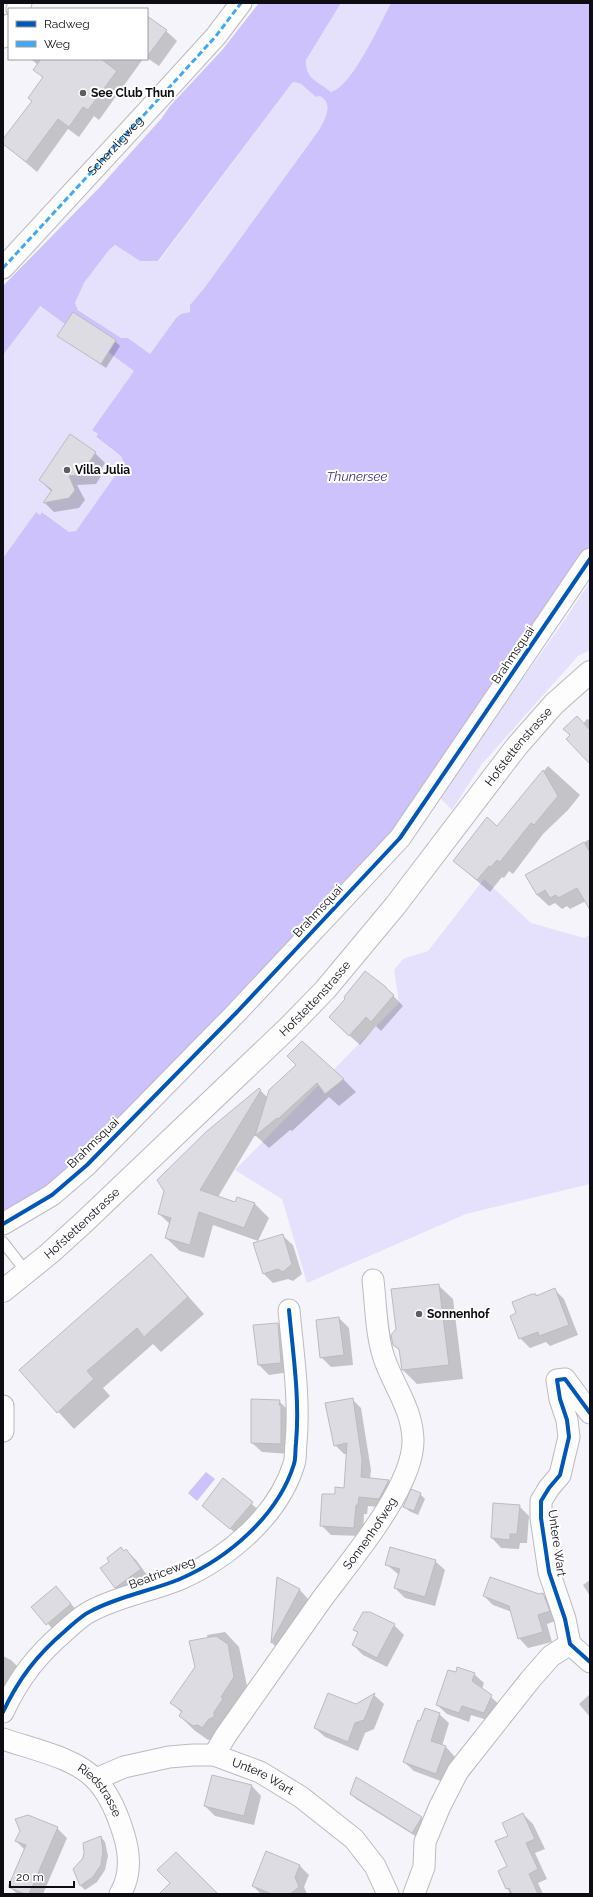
<svg xmlns="http://www.w3.org/2000/svg" width="593" height="1897" viewBox="0 0 593 1897" font-family="Raleway,sans-serif">
<rect width="100%" height="100%" fill="#f4f4fa"/>
<g fill="#e5e1fd">
<path d="M341,3H391C381,23 352,87 331,92C319,81 305,80 306,60Z"/>
<path d="M294,82L301,84L316,97L320,96C334,104 325,119 319,130L205,287L190,305V312L181,314L176,318L150,354L128,338L121,339L78,309L75,303L84,283L109,250L114,245L140,261H159L292,83Z"/>
<polygon points="39,306 65,323 73,312 108,352 134,371 92,430 98,434 96,438 121,456 124,463 76,531 69,532 43,512 40,515 36,512 3,558 3,355"/>
<polygon points="590,582 590,650 578,656 481,765 452,810 438,796 557,631"/>
<polygon points="484,879 531,923 584,938 590,935 590,1184 466,1214 307,1283 282,1199 235,1170 399,1003 394,970 403,959 428,951"/>
</g>
<g fill="#cdc2fc" fill-rule="evenodd">
<path d="M259,3H341L306,60C305,80 319,81 331,92C352,87 381,22 391,3H590V547L423,793L352,881L54,1185L3,1211V558L36,512L40,515L42,512L69,532L76,531L124,463L121,456L96,437L98,434L92,430L134,371L108,352L73,312L65,324L40,306L3,355V286L99,188L161,119L170,106L223,49ZM294,82L301,84L316,97L320,96C334,104 325,119 319,130L205,287L190,305V312L181,314L176,318L150,354L128,338H121L78,310L75,303L84,283L109,250L115,245L140,261H158L292,83Z"/>
<polygon points="206,1472 215,1479 197,1501 188,1493"/>
</g>
<g fill="#0003">
<polygon points="147,17 166,31 177,41 159,66 147,58"/>
<polygon points="31,59 99,59 102,61 103,59 143,59 99,120 94,116 79,137 68,129 37,172 3,143 32,101 44,79 35,70 38,65"/>
<polygon points="59,336 115,341 120,346 106,368"/>
<polygon points="71,436 95,453 105,463 99,472 101,476 96,484 77,485 85,500 79,508 54,512 45,503 52,492 40,480"/>
<polygon points="587,719 590,720 590,763 583,724"/>
<polygon points="548,766 580,795 568,810 543,834 513,874 509,871 504,878 502,877 490,892 454,861 498,827"/>
<polygon points="590,839 590,902 588,900 570,909 567,906 562,909 555,903 549,906 537,895 526,875"/>
<polygon points="386,988 403,1006 381,1031 376,1026 360,1045 340,1027"/>
<polygon points="297,1065 343,1079 356,1092 339,1106 329,1097 292,1131 290,1130 269,1148 255,1135 218,1197 236,1203 238,1198 255,1204 269,1218 258,1241 213,1225 204,1258 180,1251 166,1238 170,1224 159,1214 259,1089 268,1098"/>
<polygon points="283,1236 293,1245 302,1274 293,1281 288,1279 273,1283 264,1274"/>
<polygon points="151,1255 204,1314 161,1352 153,1344 103,1388 110,1396 74,1429 20,1370"/>
<polygon points="438,1285 453,1299 463,1379 417,1384 403,1370 400,1351 394,1345"/>
<polygon points="555,1290 564,1299 578,1335 550,1346 546,1342 530,1348 520,1338 535,1295 537,1296"/>
<polygon points="339,1318 349,1328 353,1365 331,1367 321,1357"/>
<polygon points="278,1324 288,1333 290,1372 269,1375 259,1365"/>
<polygon points="352,1399 361,1408 371,1470 370,1479 389,1481 398,1490 388,1508 368,1506 367,1514 364,1514 363,1536 331,1535 321,1525 335,1495 345,1489 347,1454 344,1454 335,1445"/>
<polygon points="279,1401 289,1411 290,1454 262,1452 252,1443"/>
<polygon points="223,1479 262,1513 241,1538 203,1505"/>
<polygon points="420,1494 425,1499 418,1515 409,1511 404,1506"/>
<polygon points="519,1506 529,1516 527,1543 520,1543 519,1549 501,1548 492,1538"/>
<polygon points="126,1550 136,1560 150,1579 125,1597 115,1587 124,1552"/>
<polygon points="435,1561 445,1570 435,1606 405,1598 395,1588 399,1575 386,1564"/>
<polygon points="278,1578 300,1590 309,1600 281,1652 272,1643"/>
<polygon points="590,1580 590,1596 583,1585"/>
<polygon points="56,1587 80,1614 57,1634 33,1607"/>
<polygon points="543,1594 552,1603 558,1620 547,1624 552,1642 528,1648 519,1638 512,1612 493,1605 484,1596"/>
<polygon points="394,1625 404,1635 387,1667 363,1655 353,1645 359,1634 355,1630"/>
<polygon points="225,1632 239,1647 248,1691 213,1739 208,1740 194,1730 180,1716 182,1713 172,1703 196,1667 208,1639 207,1635"/>
<polygon points="3,1656 11,1660 21,1670 3,1701"/>
<polygon points="456,1674 474,1674 484,1683 482,1689 501,1706 494,1722 471,1715 469,1722 447,1714 437,1705"/>
<polygon points="590,1694 590,1717 579,1704"/>
<polygon points="374,1695 384,1704 374,1729 365,1733 358,1751 325,1737 315,1728"/>
<polygon points="439,1714 449,1723 442,1746 446,1747 455,1757 446,1783 414,1771 404,1762"/>
<polygon points="252,1786 261,1796 254,1825 215,1816 205,1806"/>
<polygon points="351,1794 421,1818 426,1823 417,1837 356,1799"/>
<polygon points="523,1814 533,1824 545,1849 535,1853 547,1879 538,1883 543,1894 510,1894 499,1871 509,1867 509,1836"/>
<polygon points="57,1828 67,1838 43,1894 17,1894 10,1887 25,1850 16,1841"/>
<polygon points="101,1837 105,1842 108,1856 105,1870 97,1882 85,1890 81,1886 74,1869 79,1865 85,1852"/>
<polygon points="299,1865 309,1875 304,1887 307,1894 261,1894 253,1886"/>
</g>
<g fill="#dddce2" stroke="#bbbbc1">
<polygon points="147,16 167,30 147,57"/>
<polygon points="41,59 101,59 117,71 88,110 83,107 69,127 58,119 26,162 3,144 3,139 32,101 28,98 43,77 33,70"/>
<polygon points="73,312 116,340 101,364 57,336"/>
<polygon points="70,434 96,452 90,461 91,466 86,474 69,476 75,490 69,498 43,503 52,490 39,480"/>
<polygon points="577,716 590,730 590,764 566,739 570,735 563,729"/>
<polygon points="543,770 558,796 534,825 531,823 500,862 497,860 491,867 489,866 477,880 453,861 487,817 497,826"/>
<polygon points="584,842 590,852 590,910 577,888 558,898 556,895 550,898 545,890 537,895 525,875"/>
<polygon points="365,971 386,987 386,988 394,995 371,1022 366,1017 349,1036 329,1017 345,999 344,997"/>
<polygon points="302,1041 344,1079 325,1094 317,1083 278,1119 277,1118 255,1136 269,1090 296,1065 287,1056"/>
<polygon points="259,1088 261,1090 200,1190 235,1202 237,1197 255,1203 244,1228 199,1212 190,1245 165,1238 171,1218 158,1214 164,1191 157,1180 207,1131"/>
<polygon points="283,1234 292,1264 283,1272 278,1269 263,1274 253,1243"/>
<polygon points="151,1254 188,1297 144,1337 137,1328 87,1371 94,1379 57,1413 19,1370"/>
<polygon points="439,1284 449,1365 402,1370 399,1349 393,1345 391,1335 396,1329 391,1289"/>
<polygon points="555,1288 569,1325 539,1336 538,1332 519,1339 510,1316 516,1313 512,1302 532,1294 536,1294 536,1296"/>
<polygon points="339,1317 344,1355 320,1358 316,1320"/>
<polygon points="278,1323 281,1363 258,1365 253,1325"/>
<polygon points="353,1398 362,1460 361,1477 389,1480 379,1499 359,1497 358,1505 356,1505 354,1528 320,1526 322,1494 335,1494 335,1487 344,1488 347,1443 334,1446 325,1403"/>
<polygon points="251,1399 280,1400 279,1405 281,1405 281,1444 251,1443"/>
<polygon points="223,1478 253,1502 230,1529 202,1506"/>
<polygon points="411,1489 421,1493 414,1511 403,1507"/>
<polygon points="493,1503 520,1505 517,1534 510,1534 510,1540 491,1538"/>
<polygon points="121,1547 124,1551 126,1549 141,1569 115,1588 100,1568 109,1562 107,1558"/>
<polygon points="390,1547 436,1560 425,1597 394,1588 400,1569 385,1565"/>
<polygon points="277,1577 300,1589 271,1643"/>
<polygon points="490,1577 539,1594 543,1593 550,1611 538,1615 543,1632 518,1639 509,1606 483,1596"/>
<polygon points="56,1586 71,1604 46,1625 31,1607"/>
<polygon points="363,1612 370,1612 395,1624 377,1658 352,1645 358,1632 353,1630"/>
<polygon points="216,1636 228,1644 234,1677 221,1697 223,1699 214,1712 214,1717 209,1719 202,1728 198,1725 193,1726 179,1716 182,1711 170,1703 195,1667 189,1641"/>
<polygon points="457,1667 475,1673 472,1681 492,1695 484,1713 462,1706 459,1713 436,1705 448,1670 456,1672"/>
<polygon points="328,1693 356,1704 375,1693 364,1720 355,1723 348,1742 314,1728"/>
<polygon points="425,1708 440,1713 431,1741 446,1746 436,1774 403,1762 418,1720 420,1721"/>
<polygon points="212,1775 252,1785 244,1816 204,1806"/>
<polygon points="356,1777 422,1817 412,1833 350,1794"/>
<polygon points="523,1813 535,1839 526,1843 538,1869 529,1874 538,1894 512,1894 509,1888 506,1889 498,1871 507,1866 495,1841 508,1836 502,1823"/>
<polygon points="28,1815 58,1827 29,1894 25,1894 8,1887 26,1845 15,1841 20,1831 15,1819"/>
<polygon points="101,1836 103,1851 101,1865 93,1877 80,1886 73,1869 83,1858 84,1852 83,1843"/>
<polygon points="266,1851 300,1865 295,1877 299,1887 290,1894 272,1894 252,1886"/>
<polygon points="176,1852 218,1894 159,1894 170,1883 157,1870"/>
</g>
<g fill="none" stroke-linecap="round" stroke-linejoin="round">
<defs>
<polyline id="lane" points="3,1242 27,1273"/>
<g id="street">
<polyline points="17,9 21,3"/>
<polyline points="3,37 9,25"/>
<path id="s1" d="M3,268L176,80L216,36L241,3"/>
<polyline points="3,1224 52,1195 87,1165 237,1012 400,838 590,559"/>
<polyline points="3,1406 3,1431"/>
<polyline points="590,1413 565,1379 557,1380 560,1399 567,1420 569,1437 560,1475 549,1488 541,1501 541,1518 549,1572 565,1619 570,1644 590,1662"/>
<path d="M3,1712C19,1678 37,1655 65,1631C73,1624 82,1615 91,1611C119,1596 151,1591 180,1579C228,1558 278,1516 294,1464C296,1458 295,1450 296,1443C300,1399 293,1354 289,1310"/>
<path id="s2" d="M3,1739C31,1749 74,1757 95,1779C110,1794 118,1815 124,1835C130,1855 131,1876 120,1894"/>
<path id="s3" d="M214,1755L226,1735C258,1689 290,1644 322,1599C350,1561 414,1487 413,1440C412,1408 394,1387 384,1358C376,1334 376,1306 373,1280"/>
<path id="s4" d="M96,1779L124,1767L169,1757L193,1755H214L260,1772L301,1797L354,1839L375,1866L388,1894"/>
<polyline points="414,1894 424,1867 425,1842 440,1806 458,1771 530,1680 551,1656 570,1644"/>
</g>
<g id="secondary">
<path id="s5" d="M3,1291L50,1253L82,1224L289,1027L325,990L395,906L517,746L554,704L590,672"/>
</g>
</defs>
<use href="#lane" stroke="#bbbac0" stroke-width="12"/>
<use href="#street" stroke="#bbbac0" stroke-width="23"/>
<use href="#secondary" stroke="#bbbac0" stroke-width="24"/>
<use href="#lane" stroke="#fdfdfe" stroke-width="10"/>
<use href="#street" stroke="#fdfdfe" stroke-width="21"/>
<use href="#secondary" stroke="#fdfdfe" stroke-width="22"/>
<polyline stroke="#3fa9f5" stroke-width="3" stroke-dasharray="6 3" stroke-linecap="butt" points="3,268 176,80 216,36 241,3"/>
<defs>
<g id="cycleway">
<polyline points="3,1224 52,1195 87,1165 237,1012 400,838 590,559"/>
<polyline points="590,1413 565,1379 557,1380 560,1399 567,1420 569,1437 560,1475 549,1488 541,1501 541,1518 549,1572 565,1619 570,1644 590,1662"/>
<path d="M3,1712C19,1678 37,1655 65,1631C73,1624 82,1615 91,1611C119,1596 151,1591 180,1579C228,1558 278,1516 294,1464C296,1458 295,1450 296,1443C300,1399 293,1354 289,1310"/>
</g>
</defs>
<use href="#cycleway" stroke="#fff" stroke-width="6"/>
<use href="#cycleway" stroke="#0057b8" stroke-width="4"/>
</g>
<g fill="#5e5d63" stroke="#fff" stroke-width="1.5">
<circle cx="83" cy="93" r="4"/>
<circle cx="67" cy="470" r="4"/>
<circle cx="419" cy="1314" r="4"/>
</g>
<g text-anchor="middle" stroke-width="4" stroke-linejoin="round" paint-order="stroke">
<g font-size="12" font-weight="bold" fill="#0d0c12" stroke="#fff" text-anchor="start">
<text x="91" y="97">See Club Thun</text>
<text x="75" y="474">Villa Julia</text>
<text x="427" y="1318">Sonnenhof</text>
</g>
<g font-size="12" fill="#0d0c12" stroke="#fff">
<text dy="4" stroke="none"><textPath href="#s1" startOffset="166">Scherzligweg</textPath></text>
<text transform="translate(513 655) rotate(-56)" y="4">Brahmsquai</text>
<text dy="4" stroke="none"><textPath href="#s5" startOffset="752">Hofstettenstrasse</textPath></text>
<text transform="translate(318 911) rotate(-47)" y="4">Brahmsquai</text>
<text dy="4" stroke="none"><textPath href="#s5" startOffset="428">Hofstettenstrasse</textPath></text>
<text transform="translate(93 1143) rotate(-44)" y="4">Brahmsquai</text>
<text dy="4" stroke="none"><textPath href="#s5" startOffset="104">Hofstettenstrasse</textPath></text>
<text dy="4" stroke="none"><textPath href="#s3" startOffset="271">Sonnenhofweg</textPath></text>
<text transform="translate(557 1543) rotate(82)" y="4">Untere Wart</text>
<text transform="translate(162 1573) rotate(-21)" y="4">Beatriceweg</text>
<text dy="4" stroke="none"><textPath href="#s4" startOffset="175">Untere Wart</textPath></text>
<text dy="4" stroke="none"><textPath href="#s2" startOffset="113">Riedstrasse</textPath></text>
</g>
<g font-size="13" font-style="italic" fill="#452984" stroke="#fff">
<text x="357" y="481">Thunersee</text>
</g>
</g>
<rect width="593" height="1897" fill="none" stroke="#0d0c12" stroke-width="8"/>
<rect x="8" y="8" width="140" height="52" fill="#ffffff" stroke="#9e9ea0"/>
<rect x="16" y="21" width="20" height="6" fill="#0057b8" stroke="#9e9ea0"/>
<text x="44" y="28" font-size="12" fill="#0d0c12">Radweg</text>
<rect x="16" y="41" width="20" height="6" fill="#3fa9f5" stroke="#9e9ea0"/>
<text x="44" y="48" font-size="12" fill="#0d0c12">Weg</text>
<path d="M10 1881v6h64v-6" fill="none" stroke="#0d0c12" stroke-width="2"/>
<text x="16" y="1881" font-size="12" fill="#0d0c12" stroke="#ffffff" stroke-width="3" paint-order="stroke">20 m</text>
</svg>
